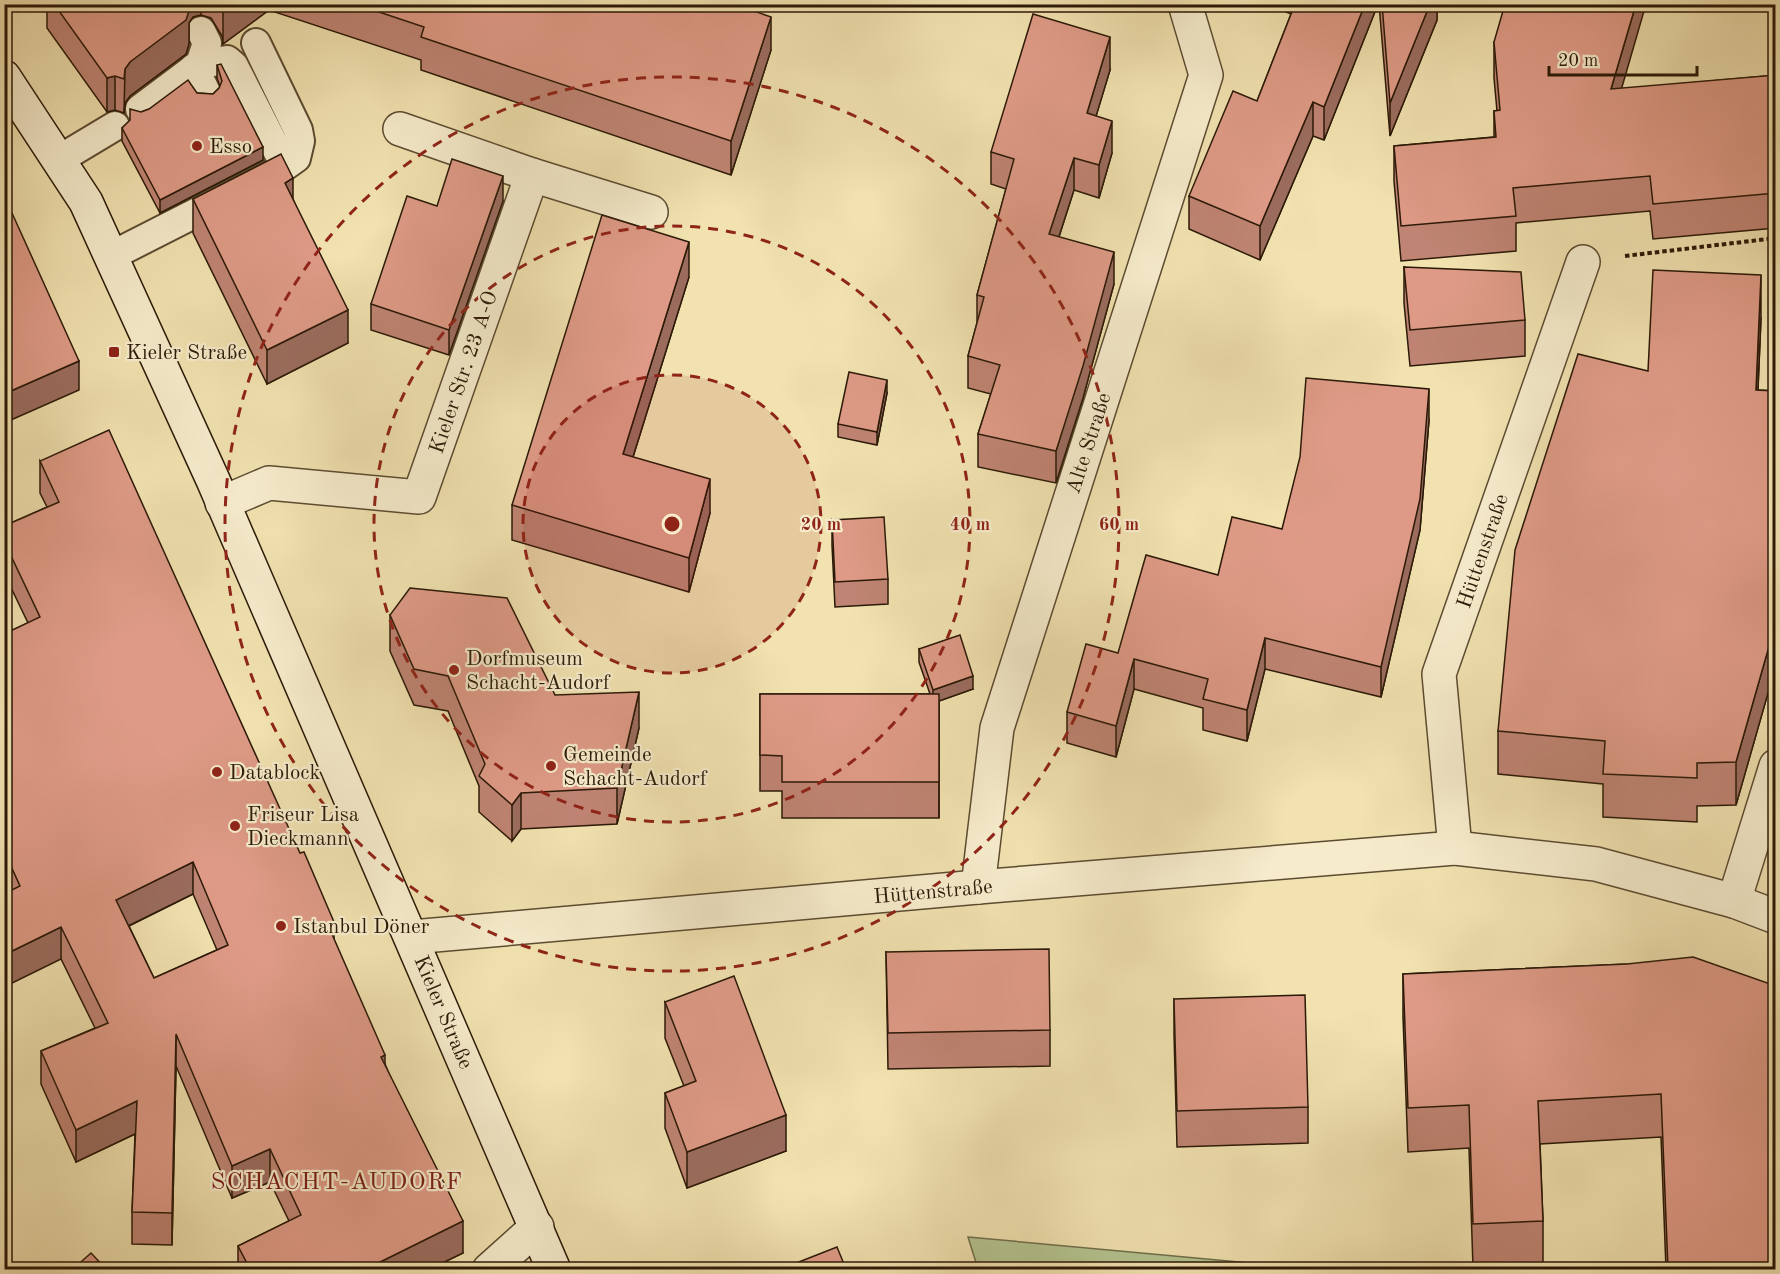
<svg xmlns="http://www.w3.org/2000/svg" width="1780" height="1274" viewBox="0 0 1780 1274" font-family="'Old Standard TT',serif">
<rect width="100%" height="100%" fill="#f1e2b0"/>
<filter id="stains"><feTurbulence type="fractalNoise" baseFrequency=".00333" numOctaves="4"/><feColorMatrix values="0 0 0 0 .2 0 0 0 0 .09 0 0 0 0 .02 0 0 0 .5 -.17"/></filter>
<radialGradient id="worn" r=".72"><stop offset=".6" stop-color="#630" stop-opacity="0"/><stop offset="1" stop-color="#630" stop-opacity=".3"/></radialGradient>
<polygon fill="#b4c490" stroke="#706e4c" stroke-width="1.5" points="968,1237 1315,1269 978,1269"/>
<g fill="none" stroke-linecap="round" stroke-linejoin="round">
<defs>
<g id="service">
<polyline points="256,43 298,130 300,141 296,158 279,170"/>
<polyline points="200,64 207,43 201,31"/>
<polyline points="194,68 206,92"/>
<polyline points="60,159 115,126"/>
<polyline points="111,256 276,172 281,167 282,160 234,66 227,60 200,64 140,109"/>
</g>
<g id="minor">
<polyline points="400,129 532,175"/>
<polyline points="222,503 269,483 419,497 532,175 651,212"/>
<polyline points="1455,848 1439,674 1583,262"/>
<polyline points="978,887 997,728 1206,75 1185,4"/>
<polyline points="1734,901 1776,766"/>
<polyline points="412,937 978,887 1455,848 1596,864 1734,901 1776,917"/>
<polyline points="489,1270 537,1227"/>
</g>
<polyline id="secondary" points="4,77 86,202 213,480 554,1270"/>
</defs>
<use href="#service" stroke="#5c4b31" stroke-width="32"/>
<use href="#minor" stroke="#5c4b31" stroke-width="36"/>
<use href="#secondary" stroke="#2b1907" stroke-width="36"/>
<polyline stroke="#2b1907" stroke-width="4" stroke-dasharray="4.5 3" stroke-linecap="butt" points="1625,256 1776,238"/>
<use href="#service" stroke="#f6eccc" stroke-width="28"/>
<use href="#minor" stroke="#f6eccc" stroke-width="33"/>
<use href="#secondary" stroke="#f6eccc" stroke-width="33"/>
</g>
<g fill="#bf8473" stroke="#2b1907" stroke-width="1.5" fill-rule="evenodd">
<polygon points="47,4 734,4 771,50 731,175 421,70 421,60 269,10 223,44 222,36 211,18 201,15 193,17 189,23 189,44 186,54 130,96 125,103 124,113 115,110 107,112 47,28"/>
<polygon points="1268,4 1378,4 1324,140 1313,136 1260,260 1189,229 1189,196 1257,101 1291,14"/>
<polygon points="1379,4 1437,4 1437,20 1390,136"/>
<polygon points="1494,42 1622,89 1776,75 1776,228 1653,239 1650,211 1516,223 1516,251 1401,261 1394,181 1394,146 1494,137 1494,111 1497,111 1494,78"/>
<polygon points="217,65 263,160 160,213 122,141 122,128 141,112 197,93 213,94 220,87 217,78"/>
<polygon points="1110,70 1096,116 1112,153 1099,198 1074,190 1059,237 1114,284 1083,398 1056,483 978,467 978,434 991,394 968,388 968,356 977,323 977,295 1006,189 991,184 991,152"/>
<polygon points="193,199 293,199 348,343 267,384 193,233"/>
<polygon points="503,201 449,355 371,330 371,304 437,206"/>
<polygon points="1404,267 1525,320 1525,356 1410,366 1404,303"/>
<polygon points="689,277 633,457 710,513 689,592 512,540 512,505"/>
<polygon points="1761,318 1758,390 1776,391 1776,665 1736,805 1697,806 1697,822 1603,817 1603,784 1498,774 1498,731 1648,371"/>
<polygon points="887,393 877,445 838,437 838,424"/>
<polygon points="1429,420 1420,530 1381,697 1265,669 1247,741 1203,730 1203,708 1134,689 1116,757 1067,743 1067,712 1118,653"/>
<path d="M40,461L334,940L463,1253L430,1269H238V1246L289,1221L270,1182L232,1198L176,1066L172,1245L132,1244V1212L135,1134L76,1162L41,1084V1051L95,1028L61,959L8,892L4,884V634L28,623L4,573V526L47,507L40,493ZM193,894L217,950L154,978L129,926Z"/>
<polygon points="832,520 888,579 888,604 835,607 832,545"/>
<polygon points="390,615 555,695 639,728 617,824 521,829 512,841 479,812 479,786 448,711 414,705 390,651"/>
<polygon points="919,649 973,689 939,701 939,818 782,818 782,791 760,791 760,694 930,694 919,662"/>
<polygon points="886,952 1050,1030 1050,1066 888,1069"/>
<polygon points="1627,964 1776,1269 1666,1269 1661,1137 1540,1144 1543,1221 1543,1265 1473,1267 1469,1148 1408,1152 1403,1017 1403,974"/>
<polygon points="1174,999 1308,1107 1308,1143 1177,1147 1174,1035"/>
<polygon points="665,1002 786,1151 687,1188 665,1128 665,1093 684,1086 665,1038"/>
</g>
<g fill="#9b6c5e" stroke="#2b1907" stroke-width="1.5">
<polygon points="185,4 201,4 201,15 193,17 189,23 189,44 186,54 130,96 125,103 124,113 125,69 130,62"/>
<polygon points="230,4 269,4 269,10 223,44 223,10"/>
<polygon points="1365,4 1378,4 1324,140 1324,107"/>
<polygon points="1430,4 1437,4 1437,20 1390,136 1390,103"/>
<polygon points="1636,4 1646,4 1611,125 1611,89"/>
<polygon points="771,17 771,50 731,175 731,141"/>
<polygon points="1110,37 1110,70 1087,146 1087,113"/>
<polygon points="115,76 115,110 107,112 107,78"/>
<polygon points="1313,102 1313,136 1260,260 1260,226"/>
<polygon points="1112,121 1112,153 1099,198 1099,165"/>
<polygon points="263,147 263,160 160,213 160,200"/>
<polygon points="1074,158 1074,190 1049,267 1049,234"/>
<polygon points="503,176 503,201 449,355 449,330"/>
<polygon points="293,178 293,212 285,183"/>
<polygon points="689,242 689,277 623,489 623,454"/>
<polygon points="1114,252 1114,284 1083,398 1056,483 1056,451"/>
<polygon points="1761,275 1761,318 1756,433 1756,390"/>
<polygon points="348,310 348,343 267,384 267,350"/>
<polygon points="79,361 79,390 4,423 4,394"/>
<polygon points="887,380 887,393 877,445 877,432"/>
<polygon points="1429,389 1429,420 1420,530 1381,697 1381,667"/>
<polygon points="710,479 710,513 689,592 689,558"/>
<polygon points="1776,622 1776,665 1736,805 1736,762"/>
<polygon points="1265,638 1265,669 1247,741 1247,710"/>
<polygon points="1134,659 1134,689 1116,757 1116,726"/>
<polygon points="973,676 973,689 939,701 939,818 939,701 933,703 933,690"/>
<polygon points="639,692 639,728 617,824 617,788"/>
<polygon points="521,793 521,829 512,841 512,805"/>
<polygon points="193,862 193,894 116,932 116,900"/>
<polygon points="334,922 334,955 328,925"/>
<polygon points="61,927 61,959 4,987 4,955"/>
<polygon points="176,1034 176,1066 172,1245 172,1213"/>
<polygon points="385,1055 385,1087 381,1057"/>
<polygon points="137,1101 137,1133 76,1162 76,1130"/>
<polygon points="786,1115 786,1151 687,1188 687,1152"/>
<polygon points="270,1149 270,1182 232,1198 232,1166"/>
<polygon points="463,1221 463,1253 430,1269 366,1269"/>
</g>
<g fill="#de9a86" stroke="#2b1907" stroke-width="1.5" fill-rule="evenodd">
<polygon points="54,4 187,4 189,11 186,20 130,62 125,69 124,79 115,76 107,78"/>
<polygon points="222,4 230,4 223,10"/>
<polygon points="355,4 734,4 771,17 731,141 421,37 424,27"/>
<polygon points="1295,4 1365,4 1324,107 1313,102 1260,226 1189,196 1233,91 1257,101"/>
<polygon points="1382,4 1430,4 1390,103"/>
<polygon points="1505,4 1529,10 1531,4 1636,4 1611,89 1776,75 1776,193 1653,204 1650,176 1513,188 1516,216 1401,226 1394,146 1496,137 1494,111 1500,110 1494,42"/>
<polygon points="1033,14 1110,37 1087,113 1112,121 1099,165 1074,158 1049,234 1114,252 1083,366 1056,451 978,434 1000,365 968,356 984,297 977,295 1014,159 991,152"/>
<polygon points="221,64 263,147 160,200 122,128 130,120 130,109 141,112 149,109 188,80 197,93 213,94 219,88 222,81 217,65"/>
<polygon points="281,154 293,178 285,183 348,310 267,350 193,199"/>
<polygon points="452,159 503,176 449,330 371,304 407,196 437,206"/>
<polygon points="7,202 79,361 4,394 4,203"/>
<polygon points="602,215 689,242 623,454 710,479 689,558 512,505"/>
<polygon points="1404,267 1521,272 1525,320 1410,330"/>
<polygon points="1653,270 1761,275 1756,390 1776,391 1776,622 1736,762 1697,763 1697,778 1603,774 1605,741 1498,731 1515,550 1578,354 1648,371"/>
<polygon points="849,372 887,380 877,432 838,424"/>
<polygon points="1306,378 1429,389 1420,499 1381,667 1265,638 1247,710 1203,699 1208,679 1134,659 1116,726 1067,712 1086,644 1118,653 1146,555 1218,575 1232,517 1282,529 1300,457"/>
<path d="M109,430L300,853L304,852L334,922L328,925L385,1055L381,1057L463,1221L366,1269H250L238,1246L301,1215L270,1149L232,1166L176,1034L172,1213L132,1212L137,1101L76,1130L41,1051L108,1023L61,927L4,955V894L20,886L4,851V634L40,617L4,541V526L59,502L40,461ZM193,862L228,945L154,978L116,900Z"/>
<polygon points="884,517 888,579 835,582 832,520"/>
<polygon points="410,588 507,598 555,695 639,692 617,788 521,793 512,805 479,776 485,764 448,676 414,669 390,615"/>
<polygon points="960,635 973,676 933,690 919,649"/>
<polygon points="760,694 939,694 939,782 782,782 782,756 760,755"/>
<polygon points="1049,949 1050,1030 888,1033 886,952"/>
<polygon points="1693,957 1776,986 1776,1269 1668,1269 1661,1094 1538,1101 1543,1221 1473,1224 1469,1105 1408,1108 1403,974 1627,964"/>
<polygon points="734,976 786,1115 687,1152 665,1093 696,1081 665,1002"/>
<polygon points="1305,995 1308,1107 1177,1111 1174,999"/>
<polygon points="837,1247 846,1269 781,1269"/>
<polygon points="91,1253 106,1269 73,1269"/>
</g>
<circle cx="672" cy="524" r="149" fill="#8f2418" fill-opacity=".12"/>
<g fill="none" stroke="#8f2418" stroke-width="3" stroke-dasharray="10 8">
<circle cx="672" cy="524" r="149"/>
<circle cx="672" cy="524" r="298"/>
<circle cx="672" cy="524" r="447"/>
</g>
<g fill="#8f2418" stroke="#f6eccc" stroke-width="2">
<circle cx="197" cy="146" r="6"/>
<rect x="108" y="346" width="12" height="12" rx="3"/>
<circle cx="454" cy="670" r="6"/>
<circle cx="551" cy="766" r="6"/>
<circle cx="217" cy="772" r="6"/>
<circle cx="235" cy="826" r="6"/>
<circle cx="281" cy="926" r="6"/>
</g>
<g text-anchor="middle" stroke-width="4.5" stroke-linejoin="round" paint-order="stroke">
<g font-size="21" fill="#2b1907" stroke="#f6eccc" text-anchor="start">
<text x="209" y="153">Esso</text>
<text x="126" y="359">Kieler Straße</text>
<text x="466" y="665">Dorfmuseum<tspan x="466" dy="24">Schacht-Audorf</tspan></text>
<text x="563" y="761">Gemeinde<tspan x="563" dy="24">Schacht-Audorf</tspan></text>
<text x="229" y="779">Datablock</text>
<text x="247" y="821">Friseur Lisa<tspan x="247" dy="24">Dieckmann</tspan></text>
<text x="293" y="933">Istanbul Döner</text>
</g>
<g font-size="21" fill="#2b1907" stroke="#f6eccc">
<text transform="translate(463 372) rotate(-71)" y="7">Kieler Str. 23 A-O</text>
<text transform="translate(1088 443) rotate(-72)" y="7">Alte Straße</text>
<text transform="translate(1482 551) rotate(-71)" y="7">Hüttenstraße</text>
<text transform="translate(933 891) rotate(-5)" y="7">Hüttenstraße</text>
<text transform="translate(444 1012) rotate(67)" y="7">Kieler Straße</text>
</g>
<g font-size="24" letter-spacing="1.5" fill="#7a1f14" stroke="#f6eccc">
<text x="337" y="1189">SCHACHT-AUDORF</text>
</g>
</g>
<circle cx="672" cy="524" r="9" fill="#8f2418" stroke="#f6eccc" stroke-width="3"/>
<g font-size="18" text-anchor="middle" font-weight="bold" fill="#8f2418" stroke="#f6eccc" stroke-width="4.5" stroke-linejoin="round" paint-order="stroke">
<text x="821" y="530">20 m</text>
<text x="970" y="530">40 m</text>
<text x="1119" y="530">60 m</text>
</g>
<rect width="1780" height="1274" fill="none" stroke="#f1e2b0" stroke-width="24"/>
<rect x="6" y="6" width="1768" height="1262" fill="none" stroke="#2b1907" stroke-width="3"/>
<rect x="12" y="12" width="1756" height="1250" fill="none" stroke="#2b1907" stroke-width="1.5"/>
<path d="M1549 66v9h148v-9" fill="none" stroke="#2b1907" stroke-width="3"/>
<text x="1558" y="66" font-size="18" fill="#2b1907" stroke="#f6eccc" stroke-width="4.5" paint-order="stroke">20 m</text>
<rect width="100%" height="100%" filter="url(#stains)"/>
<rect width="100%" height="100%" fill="url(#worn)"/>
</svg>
